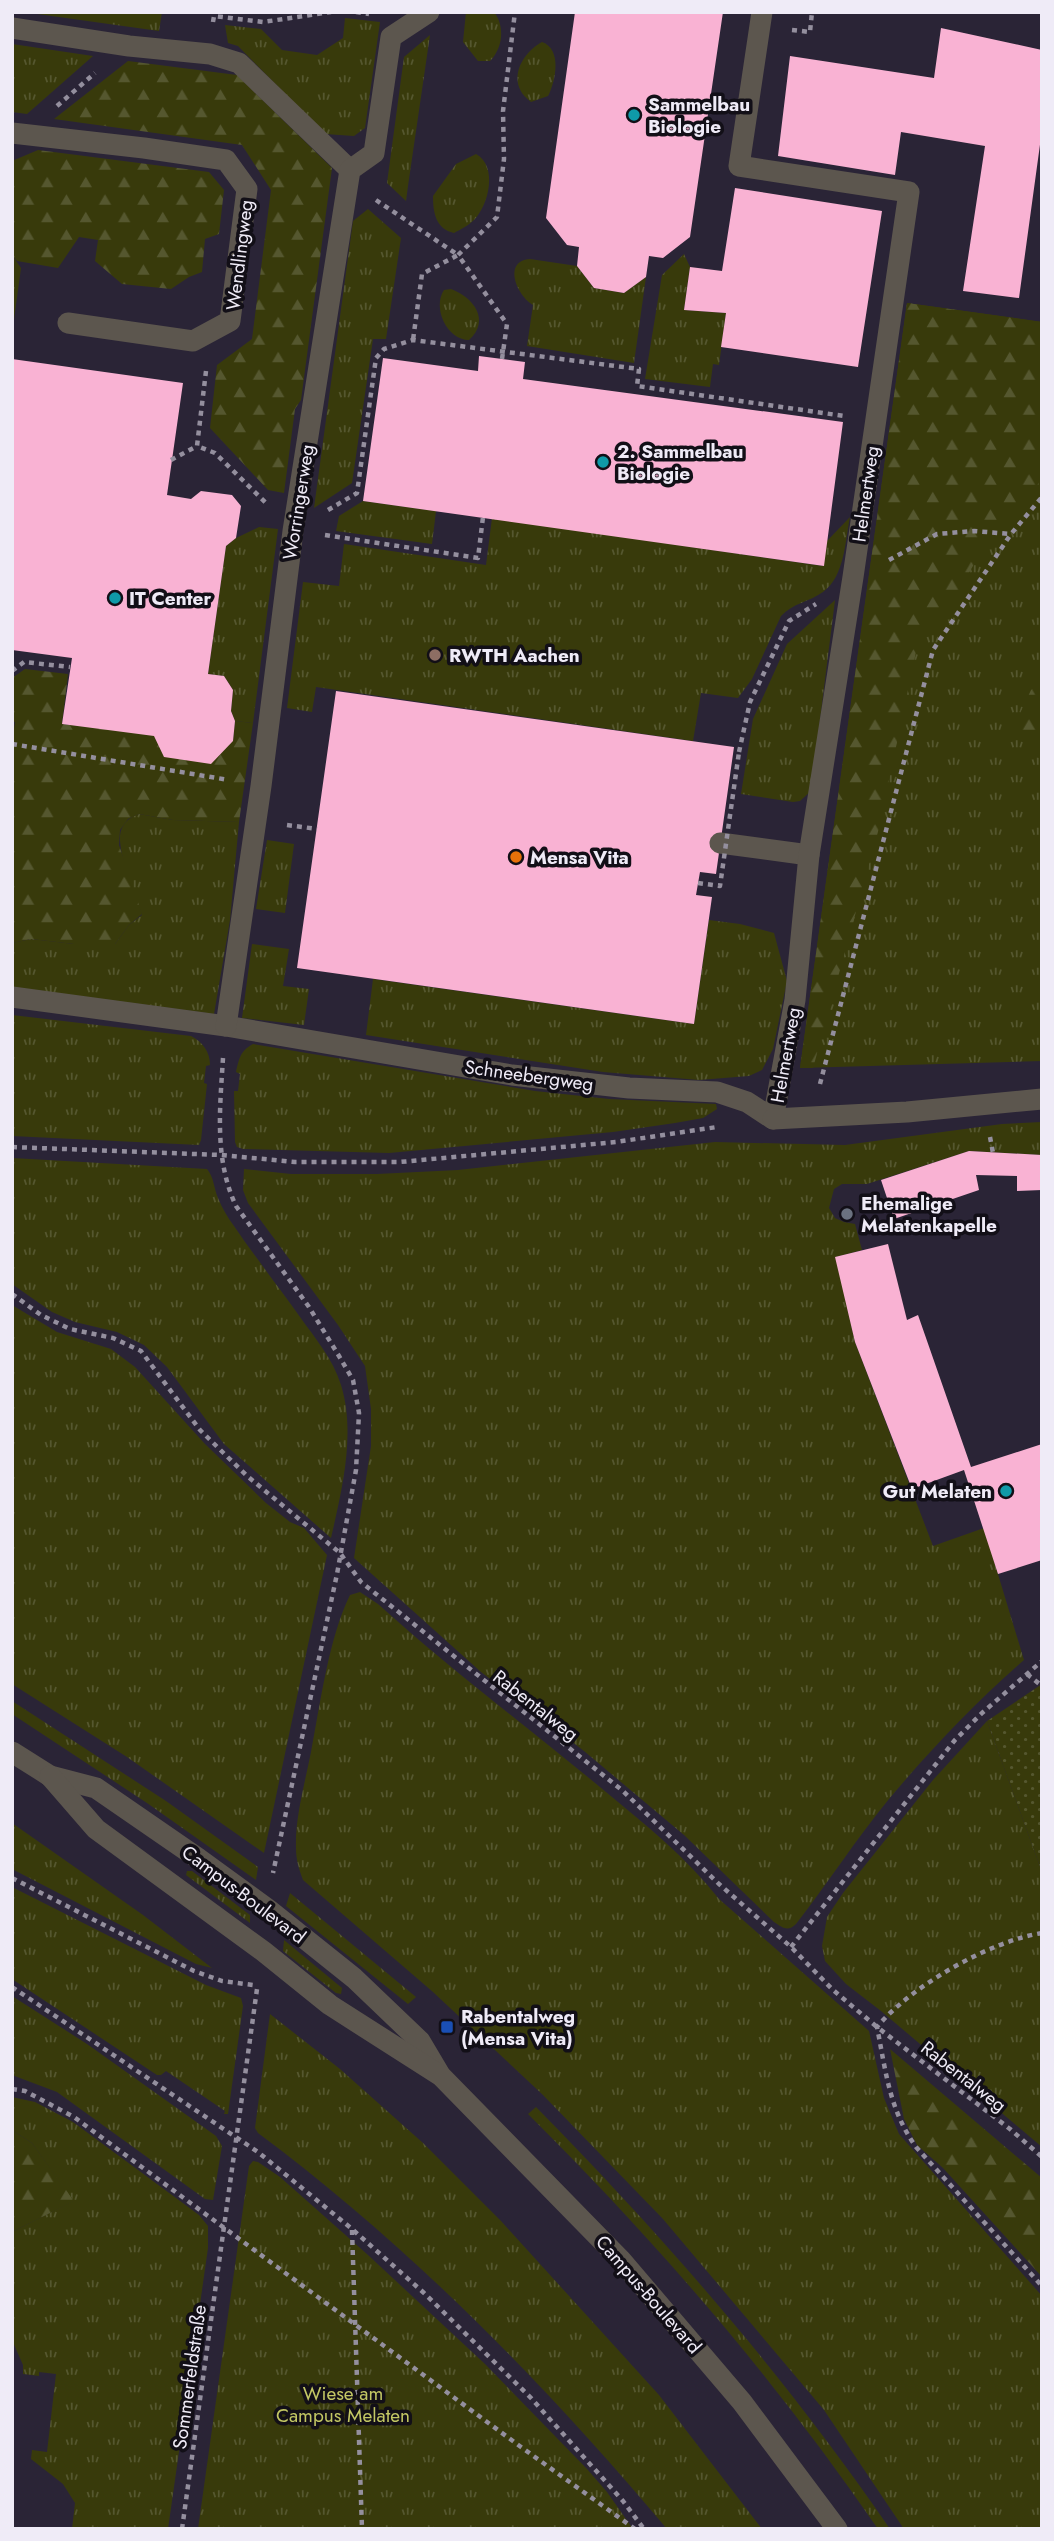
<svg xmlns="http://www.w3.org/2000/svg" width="1054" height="2541" viewBox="0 0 1054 2541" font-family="Jost,sans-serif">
<defs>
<pattern id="grass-tufts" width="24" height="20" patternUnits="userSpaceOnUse" patternTransform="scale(1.75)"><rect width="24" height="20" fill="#383a0b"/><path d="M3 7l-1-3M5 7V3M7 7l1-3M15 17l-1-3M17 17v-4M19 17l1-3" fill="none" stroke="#55572f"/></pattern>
<pattern id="forest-firs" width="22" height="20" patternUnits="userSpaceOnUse" patternTransform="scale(1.75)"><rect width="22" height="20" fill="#383a0b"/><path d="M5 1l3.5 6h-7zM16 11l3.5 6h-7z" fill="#55572f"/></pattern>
<pattern id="garden-dots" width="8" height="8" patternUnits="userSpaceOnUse" patternTransform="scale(1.75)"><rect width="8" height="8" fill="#383a0b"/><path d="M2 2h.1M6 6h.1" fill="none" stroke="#55572f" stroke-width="1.8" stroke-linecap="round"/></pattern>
</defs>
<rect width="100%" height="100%" fill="#2a2436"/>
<g fill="url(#grass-tufts)">
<polygon points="23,12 162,12 159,31"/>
<path d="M466,12H494C505,26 503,48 490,61H478L463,42Z"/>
<polygon points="345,18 380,22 365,128 354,136 325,134 238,46 228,43 225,25 261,29 282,50 317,55 343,38"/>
<polygon points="430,35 408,186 406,201 387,183 404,57"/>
<path d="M542,42C562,49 556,80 548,96L531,102C506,84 519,55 542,42Z"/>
<polygon points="12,44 93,56 27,114 12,112"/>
<path d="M476,154C498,166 489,205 474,220C468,226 461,229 454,233C436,229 433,213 433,196L456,164Z"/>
<polygon points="368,209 401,238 386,339 373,339 352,483 314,508 353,221"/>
<polygon points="684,254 690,267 684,310 726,313 719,365 713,364 710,387 645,379 662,275"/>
<polygon points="12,255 21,268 12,334"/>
<path d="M530,259L577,266L594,288L624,293L646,277L634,363L527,346L533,305C517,296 502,261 530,259Z"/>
<path d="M451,289C473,297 491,320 469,340C447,340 432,308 444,290Z"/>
<polygon points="907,303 1042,322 1042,1061 800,1068"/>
<polygon points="363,501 436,511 432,544 336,531 339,516"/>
<path d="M850,517C845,541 845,576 823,592C809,602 793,603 781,616L752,679L738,698L701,693L693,741L316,687L312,712L287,708L303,582L339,586L344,544L486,565L492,518L823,566L827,541Z"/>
<polygon points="259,527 278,529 253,723 235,721 231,711 233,690 224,676 208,674 226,546 236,538"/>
<polygon points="835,600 811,791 800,801 793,802 741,794 753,719 787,644"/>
<path d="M139,814L173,820L239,822L230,920L214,1014L12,987V943L31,939L74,944H115L129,925L142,915C136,896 113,844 122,828C126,820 131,817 139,814Z"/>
<polygon points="267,840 294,844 285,913 256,909"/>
<polygon points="709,920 740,924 774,933 787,981 773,1049 762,1070 749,1076 699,1080 603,1072 366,1035 373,979 694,1024"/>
<polygon points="252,944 289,949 283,986 309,989 304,1025 242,1018"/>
<path d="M12,1015L191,1036C203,1042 210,1052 210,1065L206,1066L204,1083L207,1084L201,1140L199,1145L12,1136Z"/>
<path d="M253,1044L535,1091L609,1099L716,1104L717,1109L703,1118L675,1123L613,1132L389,1153L243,1149L237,1147L235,1142L234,1091H238L240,1074L236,1072C239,1059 240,1051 253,1044Z"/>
<path d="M1042,1122V1155L969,1151L867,1184H842L834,1189L829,1208L835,1218L844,1222L855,1224L862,1250L836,1257L855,1342L933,1546L984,1528L1024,1660C975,1703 931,1749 889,1799C856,1839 828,1883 796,1924C788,1932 783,1928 774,1922L684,1835L584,1751L481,1672L354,1558L371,1446V1409L365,1366L338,1325L248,1203L243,1190L244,1169L291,1174H377L458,1170L715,1142L845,1145L1002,1124Z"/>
<path d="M12,1158L207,1169C214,1177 214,1189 218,1198C222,1208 228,1218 234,1226C255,1257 278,1286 300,1317C315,1338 333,1359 341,1385C356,1433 342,1490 331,1538L224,1444L167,1367L144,1345L117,1332L75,1322L52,1312L12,1284Z"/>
<polygon points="12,1305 57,1332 111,1349 135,1367 205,1444 266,1503 290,1522 304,1528 327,1555 264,1853 127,1757 12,1684"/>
<path d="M360,1592L378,1604C451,1670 530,1729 606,1792C646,1825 687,1858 719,1899L869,2031L884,2098L899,2134L1042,2296V2529H904L824,2410L663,2219L543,2095L433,1992L303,1880C299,1869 296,1860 296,1848C295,1817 305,1783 311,1752C320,1705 329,1637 350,1595Z"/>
<polygon points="12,1701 166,1801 258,1867 256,1880 147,1803 12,1714"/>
<polygon points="987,1721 1042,1872 1042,2147 881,2011 846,1984 825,1961 822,1946 827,1917 843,1893 933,1780"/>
<polygon points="12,1823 143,1915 212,1968 196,1964 12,1869"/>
<polygon points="187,1871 192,1871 250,1915 250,1923 186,1875"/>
<polygon points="12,1887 206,1985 241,1998 243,2006 228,2114 224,2114 225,2111 166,2071 161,2075 157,2075 12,1979"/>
<polygon points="290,1893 416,1997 408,2004 286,1906"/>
<polygon points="284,1940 342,1988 341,1994 336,1993 283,1951"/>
<polygon points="12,1996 87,2044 216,2136 222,2146 213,2200 205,2199 57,2092 12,2075"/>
<path d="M270,2014L340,2069L423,2143L501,2221L659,2395L762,2529H667C545,2384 410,2246 258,2133L255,2128Z"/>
<polygon points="12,2097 35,2102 73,2122 199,2215 208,2226 208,2248 168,2529 72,2529 75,2503 63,2484 31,2459 32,2450 47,2452 56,2374 39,2372 39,2376 23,2374 23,2365 12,2340 14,2313 12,2312 12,2232 73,2201 32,2143 12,2130"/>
<path d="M536,2107C665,2238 786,2377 890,2529H878C775,2379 657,2242 528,2114Z"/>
<polygon points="253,2161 258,2162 280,2177 368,2255 485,2364 587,2469 607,2492 633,2529 198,2529 249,2166"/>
</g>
<g fill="url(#forest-firs)">
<polygon points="128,61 237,75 332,168 301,400 295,409 284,493 268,490 210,428 217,365 252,339 271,190 242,145 54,119"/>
<polygon points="38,150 209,172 224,190 219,234 205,239 202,272 189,277 171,289 122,284 95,261 98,240 79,237 58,268 17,261 12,255 12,161"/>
<polygon points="907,303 1042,322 1042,478 1021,510 981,552 951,604 917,647 879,828 813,1068 800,1068"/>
<polygon points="25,669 68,674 62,724 233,741 235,721 253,723 239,822 173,820 139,814 128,819 120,830 119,845 142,914 129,925 115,944 74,944 31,939 12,943 12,741 15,722 12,721 12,678"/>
<polygon points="1042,683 1042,760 1032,753 1016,722 1031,690"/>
<polygon points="890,2049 1042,2178 1042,2277 943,2168 917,2145 904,2119"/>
<polygon points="12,2130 32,2143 74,2201 12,2232"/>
</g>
<polygon fill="url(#garden-dots)" points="1042,1684 1042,1872 987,1721"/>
<g fill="#f9b2d3">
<polygon points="575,12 723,12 690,237 663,258 649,256 646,277 624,293 594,288 577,266 579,247 567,245 546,218"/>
<polygon points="941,28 1042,50 1042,130 1019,298 963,291 985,146 901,132 895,175 778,156 790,56 934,78"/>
<polygon points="735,188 882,211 858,367 721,347 726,313 684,310 690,267 722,271"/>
<polygon points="479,356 525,362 523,379 843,422 824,566 363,501 383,358 478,371"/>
<polygon points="12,359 183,383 167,495 191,499 201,491 232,495 241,506 236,538 226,546 208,674 224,676 233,690 231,711 235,721 233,741 211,764 164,757 154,736 62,724 72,658 12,650"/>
<polygon points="336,691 734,747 716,874 700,872 696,895 712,897 694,1024 297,968"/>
<polygon points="969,1151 1042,1155 1042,1190 1017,1191 1017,1176 976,1175 979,1190 894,1219 881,1180"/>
<polygon points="888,1244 907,1320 918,1315 971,1467 1042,1444 1042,1560 998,1574 964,1470 912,1489 855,1342 835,1257"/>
</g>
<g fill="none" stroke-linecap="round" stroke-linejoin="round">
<g stroke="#948f9e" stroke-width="4.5" stroke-dasharray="5 5" stroke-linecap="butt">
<polyline points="356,12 369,14"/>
<polyline points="213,22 214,16 263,22 331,12"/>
<polyline points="792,30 810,32 812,12"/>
<polyline points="57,106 95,73"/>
<polyline points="376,200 458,255 422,274 413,340"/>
<polyline points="502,359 507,324 458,255 497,217 504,159 503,111 515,12"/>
<polyline points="206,371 197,446 215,453 266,503"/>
<polyline points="171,460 197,446"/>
<polyline points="328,510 357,493 376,358 384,349 413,340 639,369 637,386 844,416"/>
<polyline points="325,535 478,558 483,517"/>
<polyline points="889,560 937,534 974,531 1010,534"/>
<polyline points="12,671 24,662 70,667"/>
<polyline points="12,744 229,780"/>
<polyline points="739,752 750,702 789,621 816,604"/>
<polyline points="287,825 317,829"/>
<path d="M223,1058C220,1108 214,1159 236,1206L309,1307L339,1356L353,1380L359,1413L356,1470L337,1574L273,1873"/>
<polyline points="820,1084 933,650 1011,534 1042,497"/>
<polyline points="990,1137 993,1153"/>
<polyline points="12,1147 221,1155 295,1162 400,1162 616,1142 717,1127"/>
<polyline points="12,1294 41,1315 70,1329 113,1338 141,1351 200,1430 246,1475 340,1553 361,1582 623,1791 719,1884 791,1947 833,1990 877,2027 1010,2129 1042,2157"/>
<polyline points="1027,1674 1042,1686"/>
<polyline points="12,1878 194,1971 222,1981 253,1985"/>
<path d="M1042,1933C990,1941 911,1986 877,2027C886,2072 889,2109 916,2147L1042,2286"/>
<polyline points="791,1947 955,1740 982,1713 1042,1661"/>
<polyline points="12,1987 258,2152 352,2229 424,2293 531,2398 623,2501 644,2529"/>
<polyline points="12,2089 25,2091 74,2117 521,2447 635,2529"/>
<polyline points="352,2230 362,2529"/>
<polyline points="182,2529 257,1989"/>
</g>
<g stroke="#5c564e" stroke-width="21">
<polyline points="12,28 129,46 210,54 239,63 350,170"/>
<polyline points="12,133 144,148 226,160 247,189 230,321 193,341 68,323"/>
<polyline points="720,843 809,855"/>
<polyline points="12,997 226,1026 512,1075 629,1088 717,1092 747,1102 773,1119 795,1000 809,855 853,577 909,192 739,166 762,12"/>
<polyline points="226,1026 261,786 293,531 350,170 374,153 391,37 429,12"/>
</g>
<polyline stroke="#5c564e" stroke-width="21" points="773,1119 907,1112 1042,1099"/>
<g stroke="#5c564e" stroke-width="21">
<polyline points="12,1752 50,1776 96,1788 199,1859 269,1910 354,1978 420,2041 439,2073"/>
<polyline points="50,1776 96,1829 263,1951 330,2005 441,2076 621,2260 742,2402 837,2529"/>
</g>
<polyline stroke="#948f9e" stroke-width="4.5" stroke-dasharray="5 5" stroke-linecap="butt" points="698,883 720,886 739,752"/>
</g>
<g fill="#0f9aa8" stroke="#120f17" stroke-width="2.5">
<circle cx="634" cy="115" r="7"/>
<circle cx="603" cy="462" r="7"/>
<circle cx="115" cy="598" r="7"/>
<circle cx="1006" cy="1491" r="7"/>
</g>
<circle fill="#8d6e63" stroke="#120f17" stroke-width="2.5" cx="435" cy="655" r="7"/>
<circle fill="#e8710a" stroke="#120f17" stroke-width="2.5" cx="516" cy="857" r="7"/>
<circle fill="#6b7280" stroke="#120f17" stroke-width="2.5" cx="847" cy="1214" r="7"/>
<rect fill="#1a4fb4" stroke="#120f17" stroke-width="2.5" x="440" y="2020" width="14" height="14" rx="3.5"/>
<g text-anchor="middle" stroke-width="7" stroke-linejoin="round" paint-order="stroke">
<g font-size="19" font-weight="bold" fill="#efebf7" stroke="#120f17" text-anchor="start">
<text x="648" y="111">Sammelbau<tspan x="648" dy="22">Biologie</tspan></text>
<text x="617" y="458">2. Sammelbau<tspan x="617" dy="22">Biologie</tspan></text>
<text x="129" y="605">IT Center</text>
<text x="449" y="662">RWTH Aachen</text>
<text x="530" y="864">Mensa Vita</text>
<text x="861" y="1210">Ehemalige<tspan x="861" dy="22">Melatenkapelle</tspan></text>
<text x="992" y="1498" text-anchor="end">Gut Melaten</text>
<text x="461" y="2023">Rabentalweg<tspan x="461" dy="22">(Mensa Vita)</tspan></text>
</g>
<g font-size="19" fill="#efebf7" stroke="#120f17">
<text transform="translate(239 255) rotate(-83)" y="7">Wendlingweg</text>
<text transform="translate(865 494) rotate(-82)" y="7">Helmertweg</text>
<text transform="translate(298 502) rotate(-81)" y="7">Worringerweg</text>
<text transform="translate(785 1055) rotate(-80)" y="7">Helmertweg</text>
<text transform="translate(529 1075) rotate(8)" y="7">Schneebergweg</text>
<text transform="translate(536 1705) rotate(38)" y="7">Rabentalweg</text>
<text transform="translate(244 1894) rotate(37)" y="7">Campus-Boulevard</text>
<text transform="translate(964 2076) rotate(38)" y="7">Rabentalweg</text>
<text transform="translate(649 2294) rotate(49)" y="7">Campus-Boulevard</text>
<text transform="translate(189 2377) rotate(-82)" y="7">Sommerfeldstraße</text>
</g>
<g font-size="19" fill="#c3c764" stroke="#120f17">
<text x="343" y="2400">Wiese am<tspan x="343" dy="22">Campus Melaten</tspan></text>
</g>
</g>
<rect width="1054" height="2541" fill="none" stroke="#efebf7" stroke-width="28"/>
</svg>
